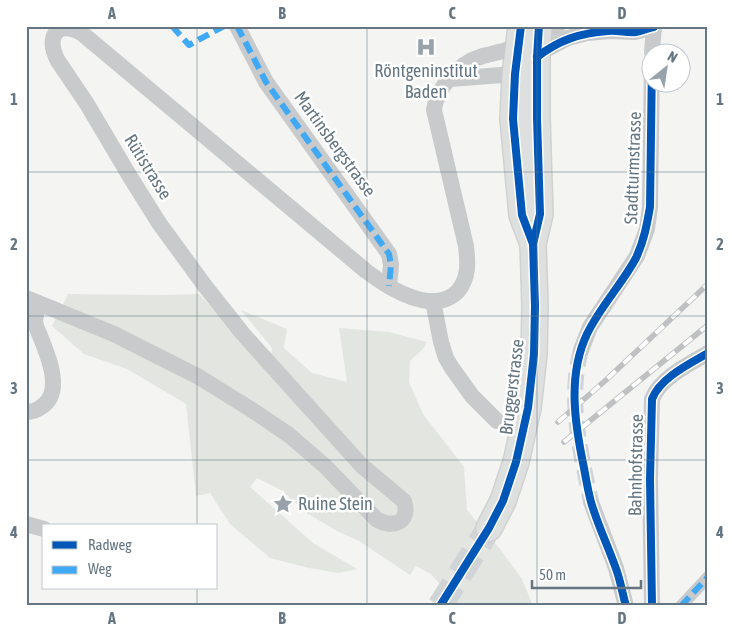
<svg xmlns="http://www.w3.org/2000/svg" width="734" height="632" viewBox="0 0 734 632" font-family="'Asap Condensed',sans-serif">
<rect width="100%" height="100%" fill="#f4f4f3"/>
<polygon fill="#e3e6e0" points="68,294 163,295 199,294 270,370 272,348 241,310 287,329 284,348 312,373 347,382 339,328 389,332 427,342 424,348 410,361 409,382 423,414 464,467 467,510 500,549 522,579 533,606 459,606 431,574 416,566 410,575 359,541 339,532 308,514 281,490 257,478 250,487 313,543 357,569 338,573 309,568 270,558 230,524 210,493 196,496 186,404 127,369 84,354 52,326"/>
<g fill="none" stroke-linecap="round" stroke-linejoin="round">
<path stroke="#d0d4d7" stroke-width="16" stroke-dasharray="16 8" stroke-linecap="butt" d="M581,350C567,401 581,452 591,502"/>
<polyline stroke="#d0d4d7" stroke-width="25" stroke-dasharray="25 12" stroke-linecap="butt" points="440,606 489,528"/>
<defs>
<g id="primary">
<polyline points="521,26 515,74 513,119 522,215 533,244"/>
<polyline points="489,528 503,501 516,462 528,408 534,354 535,306 533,244 540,214 537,118 537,57 539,26"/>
</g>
</defs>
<use href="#primary" stroke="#d0d1d1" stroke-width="28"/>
<polyline stroke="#c9cacb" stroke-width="12" points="681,606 708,577"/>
<g stroke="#c9cacb" stroke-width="16">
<polyline points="237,26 266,82 389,254 391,265 389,286"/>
<polyline points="652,52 654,26"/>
<polyline points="450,79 515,74 545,50 568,38 587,33 610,31 635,32 654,27"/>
<path d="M26,298L114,334L199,377L252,410L289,435L325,466L376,519C392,529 411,523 404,501L362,466L243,334L205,286L159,223L129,175L87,104L58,61C44,36 59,18 84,35L366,271C387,287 433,317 458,291C469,278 468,262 466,246L434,110C436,88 460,63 480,57C484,55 488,55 491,54C500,52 509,50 517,46C531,40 543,31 558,26"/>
<polyline points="433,301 441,342 446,358 452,368 472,396 497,421"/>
<polyline points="581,350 590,327 637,256 647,229 650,207 652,61"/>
<path d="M26,412C32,412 36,411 41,407C67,391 44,347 36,326L35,320L38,303"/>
<polyline points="591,502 616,568 626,606"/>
<polyline points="26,524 44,529"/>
<path d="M652,606L650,479L652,399C660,378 689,364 708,353"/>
</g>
<use href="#primary" stroke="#dedfdf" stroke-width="25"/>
<defs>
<g id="rail">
<polyline points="558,422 606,380 708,284"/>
<polyline points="564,442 708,325"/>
</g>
</defs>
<use href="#rail" stroke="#bec0c1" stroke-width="5.5"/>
<use href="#rail" stroke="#fff" stroke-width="4" stroke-dasharray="11" stroke-linecap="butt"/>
<g stroke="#3fa9f5" stroke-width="6" stroke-dasharray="12 6" stroke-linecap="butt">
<polyline points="172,26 189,45 224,26"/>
<polyline points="237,26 266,82 389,254 391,265 389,286"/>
<polyline points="681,606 708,577"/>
</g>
<defs>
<g id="cycleway">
<polyline points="521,26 515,74 513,119 522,215 533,244"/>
<path d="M537,57C559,40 580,33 608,31C617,30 627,33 636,32C642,31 648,28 654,27"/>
<polyline points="440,606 489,528 503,501 516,462 528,408 534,354 535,306 533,244 540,214 537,118 537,57 539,26"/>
<path d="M626,606C622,592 620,578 615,566C607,544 597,523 591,502C588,491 586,479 584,468C575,425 567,376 587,334C600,307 622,284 636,258C644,241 647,224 650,207L652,61"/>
<path d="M652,606L650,479L652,399C660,378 689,364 708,353"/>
</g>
</defs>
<use href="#cycleway" stroke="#fff" stroke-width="11"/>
<use href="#cycleway" stroke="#0057b8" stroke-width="8"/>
</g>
<path fill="none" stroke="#657682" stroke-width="1" stroke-opacity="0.55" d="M197,26V526M367,26V606M537,26V606M26,172H708M26,316H708M26,460H708M197,588V606"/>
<defs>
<symbol id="hospital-bare" viewBox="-9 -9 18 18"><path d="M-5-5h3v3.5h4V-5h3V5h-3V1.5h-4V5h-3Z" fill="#97a2aa" stroke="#fff" stroke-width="2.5" paint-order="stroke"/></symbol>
<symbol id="sight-bare" viewBox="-9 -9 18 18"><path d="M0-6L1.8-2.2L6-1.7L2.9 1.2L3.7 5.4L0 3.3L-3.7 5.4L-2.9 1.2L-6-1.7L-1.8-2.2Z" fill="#97a2aa" stroke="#fff" stroke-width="2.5" paint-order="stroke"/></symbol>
</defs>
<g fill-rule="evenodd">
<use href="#hospital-bare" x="412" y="33" width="28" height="28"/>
<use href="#sight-bare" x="269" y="490" width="28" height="28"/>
</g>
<g text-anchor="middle" stroke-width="5" stroke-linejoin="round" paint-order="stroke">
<g font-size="18" fill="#657682" stroke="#fff">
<text x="426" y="77">Röntgeninstitut<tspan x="426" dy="21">Baden</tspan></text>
<text x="298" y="510" text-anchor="start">Ruine Stein</text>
</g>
<g font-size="18" fill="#657682" stroke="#fff">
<text transform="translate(335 144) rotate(54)" y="6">Martinsbergstrasse</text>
<text transform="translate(148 167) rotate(58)" y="6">Rütistrasse</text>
<text transform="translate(633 168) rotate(-88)" y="6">Stadtturmstrasse</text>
<text transform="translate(512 387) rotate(-83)" y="6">Bruggerstrasse</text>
<text transform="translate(636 465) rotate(-89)" y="6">Bahnhofstrasse</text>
</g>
</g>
<rect width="734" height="632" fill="none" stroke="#ffffff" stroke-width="55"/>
<rect x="42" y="524" width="175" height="65" fill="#ffffff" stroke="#c1c8cd"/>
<rect x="52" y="541" width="25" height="8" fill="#0057b8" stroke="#c1c8cd"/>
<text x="88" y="550" font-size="15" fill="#657682">Radweg</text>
<rect x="52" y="566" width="25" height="8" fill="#3fa9f5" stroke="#c1c8cd"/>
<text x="88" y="574" font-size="15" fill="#657682">Weg</text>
<g transform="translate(666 68) rotate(30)"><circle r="24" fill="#ffffff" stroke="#c1c8cd"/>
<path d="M0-4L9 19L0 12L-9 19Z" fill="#97a2aa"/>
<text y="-8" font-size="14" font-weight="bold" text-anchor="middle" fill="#657682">N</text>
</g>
<path d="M532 580v8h109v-8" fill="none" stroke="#657682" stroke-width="2.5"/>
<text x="539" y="580" font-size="15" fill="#657682" stroke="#ffffff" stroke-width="4" paint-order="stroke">50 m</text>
<rect x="28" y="28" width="678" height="576" fill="none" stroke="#657682" stroke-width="2"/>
<g font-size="16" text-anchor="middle" font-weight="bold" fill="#657682">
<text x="112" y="19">A</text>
<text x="282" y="19">B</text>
<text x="452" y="19">C</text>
<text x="622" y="19">D</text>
<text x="14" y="105">1</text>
<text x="720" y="105">1</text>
<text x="14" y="250">2</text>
<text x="720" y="250">2</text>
<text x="14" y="394">3</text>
<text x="720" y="394">3</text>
<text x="14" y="538">4</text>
<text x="720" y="538">4</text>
<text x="112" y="624">A</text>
<text x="282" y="624">B</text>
<text x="452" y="624">C</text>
<text x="622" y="624">D</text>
</g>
</svg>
